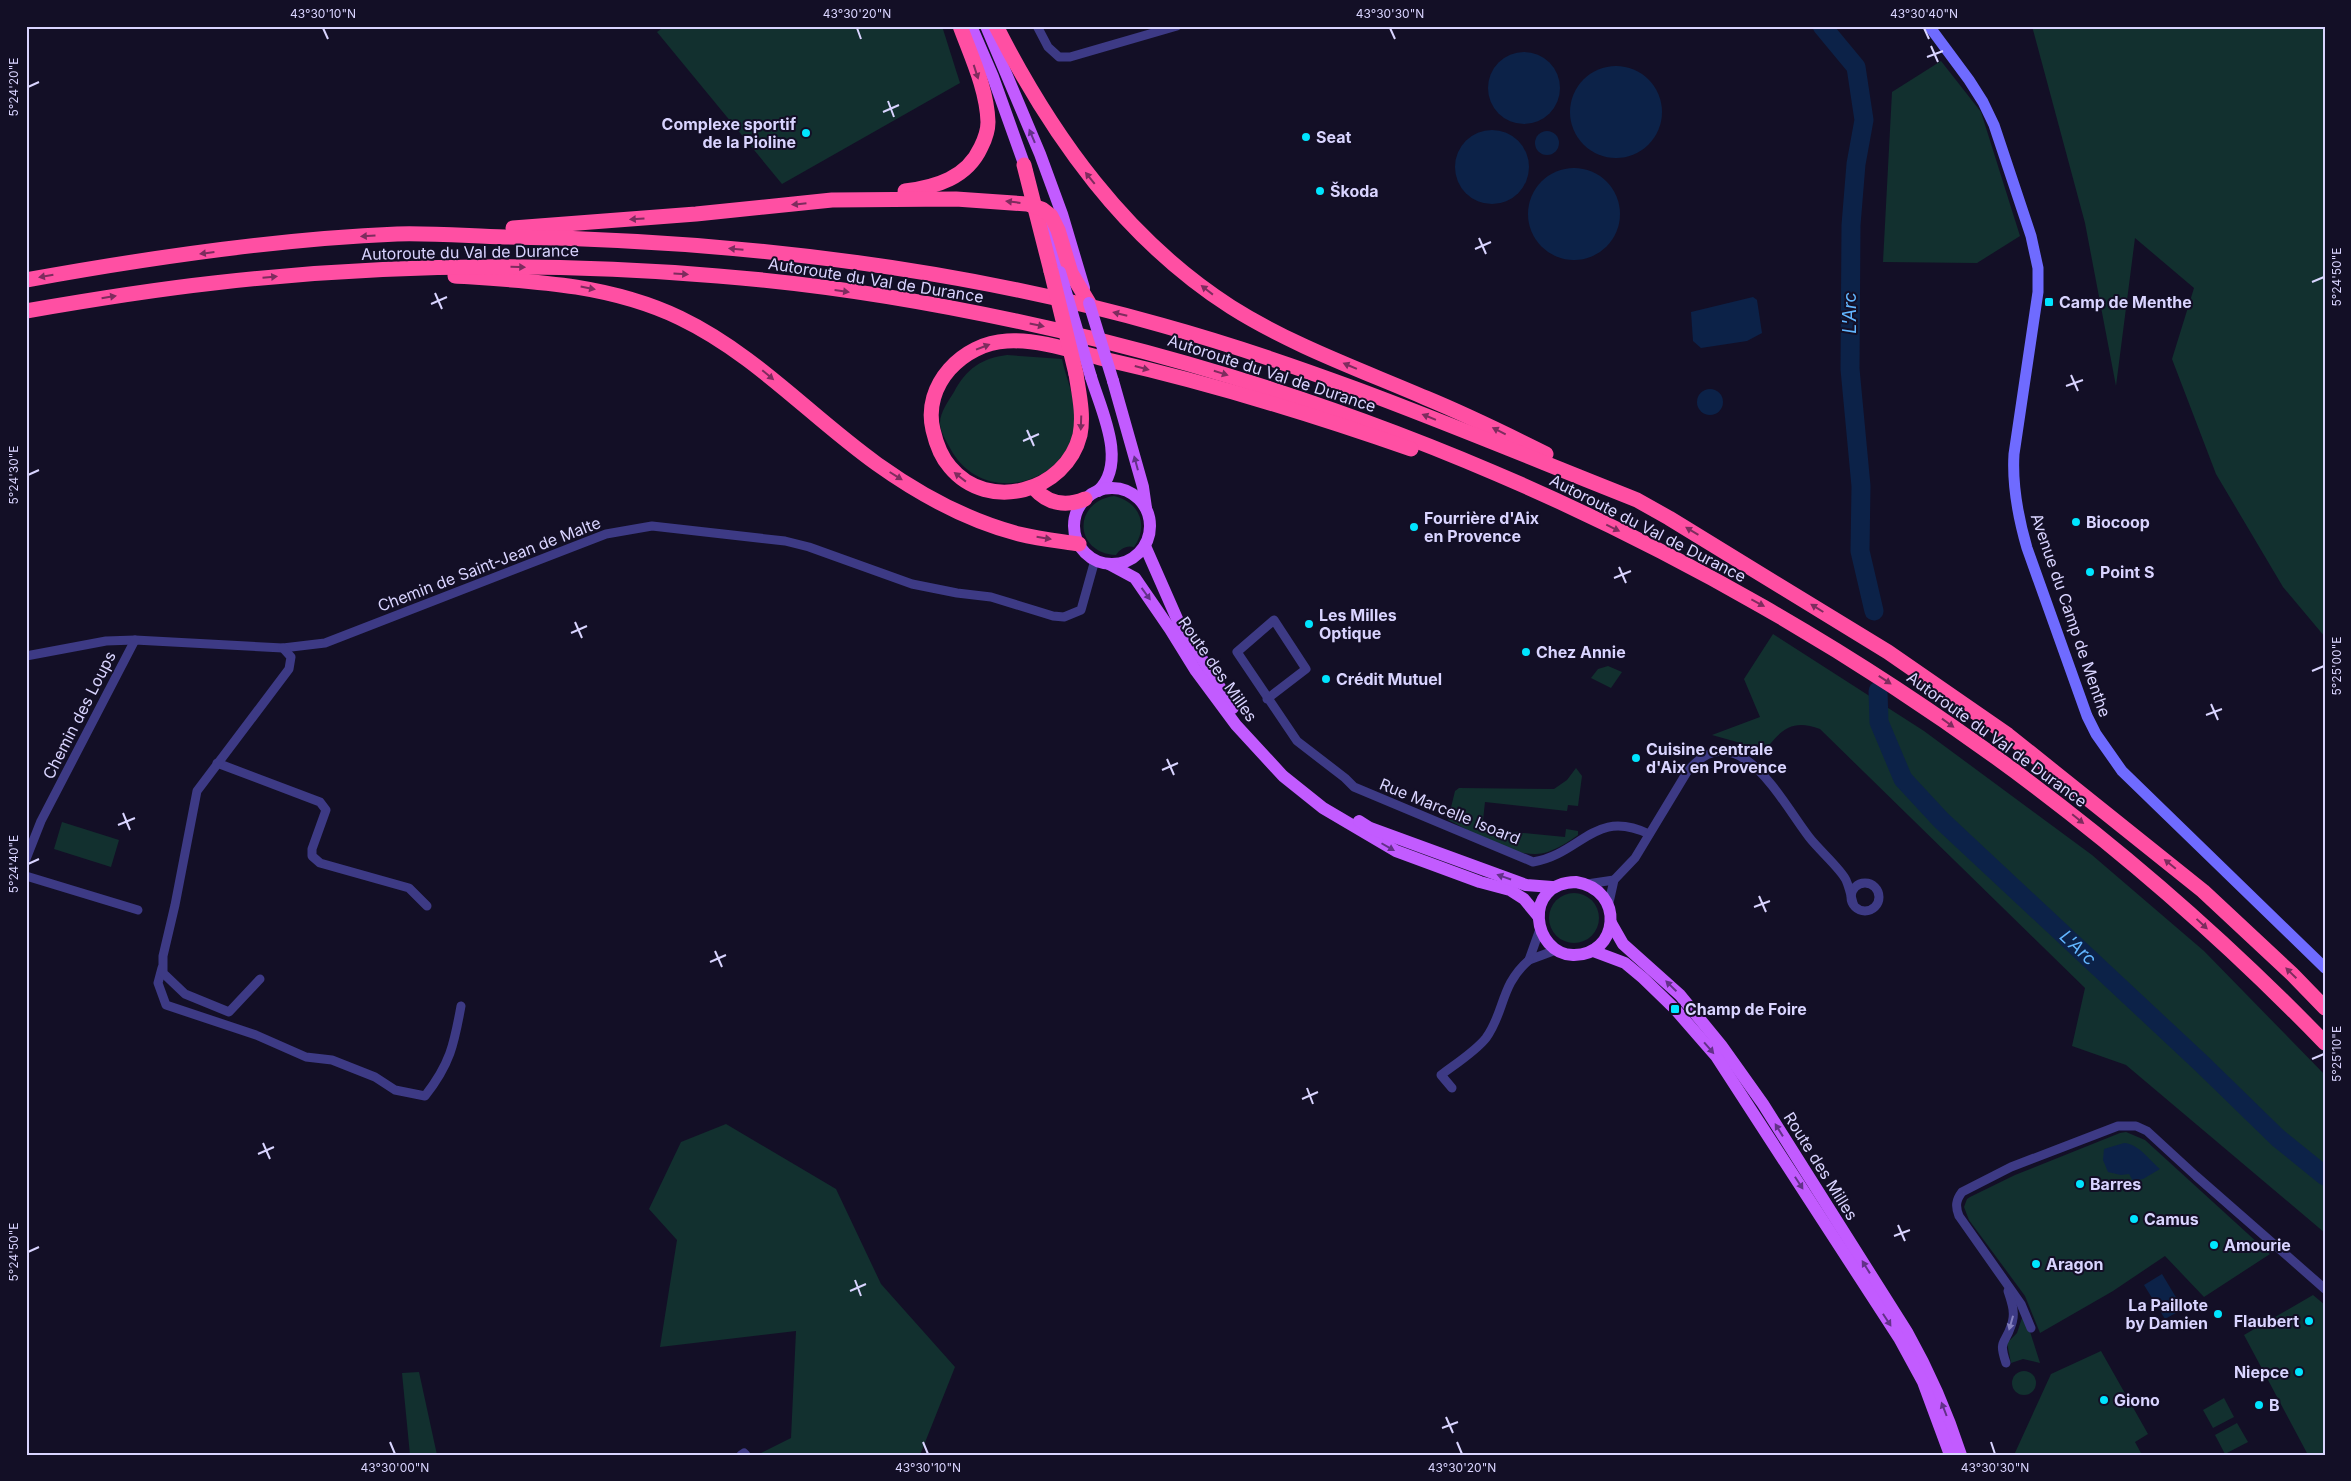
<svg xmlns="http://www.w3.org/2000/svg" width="2351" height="1481" viewBox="0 0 2351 1481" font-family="Inter,sans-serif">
<rect width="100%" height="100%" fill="#130f26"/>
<g fill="#12302f">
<polygon points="665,26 942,26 960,83 782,184 657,32"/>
<polygon points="2032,26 2325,26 2325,637 2283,587 2216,474 2172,359 2194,288 2135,238 2116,386 2085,223"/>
<polygon points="1941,61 1981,112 2020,236 1977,263 1883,262 1892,92"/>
<path d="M1007,355L1062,359C1066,379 1077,401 1075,422C1070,486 981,508 950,448C946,441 940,431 940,423C940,412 949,400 954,392C966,369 982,358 1007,355Z"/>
<path d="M1114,496C1140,502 1149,526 1134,547C1126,545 1120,549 1116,555C1074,553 1072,502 1114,496Z"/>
<path d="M1773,634L1924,731L2092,855L2204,951L2325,1075V1233L2126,1065L2072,1046L2085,988L1820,729C1789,717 1779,733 1761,755L1737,742L1712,735L1760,717L1744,679Z"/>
<polygon points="1608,666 1622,672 1611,688 1591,678 1598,669"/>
<path d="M1576,768L1582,776L1578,806L1568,805L1567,811L1485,802L1482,829L1565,837L1566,829L1578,831V835C1567,843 1550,854 1536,854C1509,855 1473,832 1448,820L1455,791L1459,788L1554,789L1567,780Z"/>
<polygon points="62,822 119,840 111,867 54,849"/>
<circle cx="1574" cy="918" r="25"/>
<polygon points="726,1124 836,1189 881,1284 955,1367 920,1455 757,1455 791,1438 796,1331 660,1347 677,1240 649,1209 681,1142"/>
<polygon points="2126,1132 2145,1140 2270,1254 2204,1297 2165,1256 2113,1291 2040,1333 2025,1296 1969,1220 1964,1207 1967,1199 1970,1197 2015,1175 2120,1133"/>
<polygon points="2313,1295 2325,1305 2325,1455 2308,1455 2244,1335"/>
<polygon points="2022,1318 2026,1319 2040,1363 2023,1359 2011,1363 2007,1343 2017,1333"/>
<polygon points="2101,1351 2148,1434 2135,1442 2142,1455 2014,1455 2051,1374"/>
<circle cx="2024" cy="1383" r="12"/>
<polygon points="419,1372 437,1455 410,1455 402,1373"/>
<polygon points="2224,1398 2234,1417 2213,1428 2203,1410"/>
<polygon points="2237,1423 2248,1442 2225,1454 2215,1435"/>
</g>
<g fill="#0c2248">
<circle cx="1524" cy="88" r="36"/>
<circle cx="1616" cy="112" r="46"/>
<circle cx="1492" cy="167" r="37"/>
<circle cx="1547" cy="143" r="12"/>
<circle cx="1574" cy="214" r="46"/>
<polygon points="1753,297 1757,300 1762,333 1747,341 1701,348 1693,341 1691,312"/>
<circle cx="1710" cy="402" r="13"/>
<path d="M2124,1143C2139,1144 2149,1160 2160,1169L2143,1179L2133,1181L2129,1174L2121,1175L2108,1172L2103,1160L2104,1149Z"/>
<polygon points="2162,1274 2183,1309 2165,1319 2144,1285"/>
</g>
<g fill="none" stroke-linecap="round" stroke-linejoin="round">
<g stroke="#0c2248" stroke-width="19">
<polyline points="1822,26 1856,67 1864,120 1856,164 1851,225 1850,369 1861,486 1860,551 1874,611"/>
<path id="s1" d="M1878,691L1879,722L1903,779L1941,820L2201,1063L2278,1138L2325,1176"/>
</g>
<g stroke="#3d3a85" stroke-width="9">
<polyline points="1037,26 1048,47 1059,57 1070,57 1177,26"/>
<polyline points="26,656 106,641 135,640 283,648 325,643 606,534 652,526 785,541 809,547 912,584 957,593 991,597 1053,616 1064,617 1081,610 1095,560"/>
<path d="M1267,699L1306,669L1274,620L1237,652L1297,741L1345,778L1354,787L1533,862C1583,853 1594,808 1649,834"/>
<polyline points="217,763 320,802 326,810 312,849 312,856 320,863 409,888 427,906"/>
<polyline points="26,859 41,821 135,640"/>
<polyline points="26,876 138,910"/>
<circle cx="1865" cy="897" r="14"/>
<polyline points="1587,884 1614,880"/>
<path d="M1608,907L1614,880L1635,858L1687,772C1737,711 1781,801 1809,837C1818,849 1841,869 1846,880C1849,887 1851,895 1853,903"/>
<polyline points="1540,929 1529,960 1556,950"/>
<path d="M162,968L158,983L166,1005L256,1035L306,1057L332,1060L375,1077L395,1090L425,1096C450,1064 454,1045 461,1006"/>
<polyline points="260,979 229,1012 185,994 163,973 163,956 175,905 197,791 289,669 291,657 283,648"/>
<path d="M1452,1088L1441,1075C1454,1065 1476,1051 1486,1038C1505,1012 1500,985 1529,960"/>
<path d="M2031,1328L2021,1304L1959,1216C1955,1206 1956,1200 1962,1192L2011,1167L2118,1126H2136L2147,1131L2196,1176L2325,1289"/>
<path d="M2006,1363C1998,1339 2005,1345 2011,1326C2016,1314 2012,1303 2008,1291"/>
<polyline points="741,1455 744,1453 746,1455"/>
</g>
<path stroke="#6f6bff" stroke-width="11" d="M1929,26L1969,80L1983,102L1994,125L2031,236L2038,268V292L2014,454C2012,486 2018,517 2027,548L2087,716L2096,734L2122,771L2325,968"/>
<g stroke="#c25bff" stroke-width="12">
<polyline points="971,26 993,77 1027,172"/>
<polyline points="986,26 1040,154 1062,214 1084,288"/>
<polyline points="1046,224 1060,272"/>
<path d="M1091,377C1101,410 1128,463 1098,491"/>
<polyline points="1113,381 1143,487 1146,508"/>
<circle cx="1112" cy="526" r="38"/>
<polyline points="1145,546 1178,621 1233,708"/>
<polyline points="1109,564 1135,578 1170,629 1196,671 1236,725 1283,776 1323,808 1396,851 1480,882 1510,890 1524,899 1538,916"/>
<polyline points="1359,821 1370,828 1526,885 1552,887"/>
<path d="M1576,882C1626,890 1619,956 1573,955C1533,954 1521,883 1576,882Z"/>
<path d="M1611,923L1623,944L1680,995L1721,1045L1763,1104L1907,1332C1929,1371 1947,1412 1961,1455"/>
<polyline points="1593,951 1625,963 1643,978 1675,1009 1716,1056 1899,1338 1923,1382 1950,1455"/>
</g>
<g stroke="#ff4fa3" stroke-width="15">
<path d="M996,26C1052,136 1125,239 1231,307C1291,345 1361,370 1426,398C1467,415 1506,434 1546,454"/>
<polyline points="1024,165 1051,271"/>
<path d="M905,191C936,187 967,178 981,147C985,139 988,131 988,122C987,89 971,56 960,26"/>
<polyline points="513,228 696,214 832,200 956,199 1027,204 1042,209 1051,216 1058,230 1071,273 1089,303"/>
<path d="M455,276C532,281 609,284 680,318C755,354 810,416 877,464C919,494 969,521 1019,534C1039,539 1059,541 1079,544"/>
<path d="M26,280C147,258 274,239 397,234C433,233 469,236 505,237C725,240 948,265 1161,325C1324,370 1480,438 1637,500L1669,518L1888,652L2008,735L2203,891L2292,974L2325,1008"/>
<path d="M26,311C89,300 151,290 214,283C381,264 550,262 718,276C848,286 977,310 1103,341C1566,457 1993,700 2325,1043"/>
<path d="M1076,374C1079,394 1084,415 1080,435C1066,492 988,513 950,467C941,457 936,443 933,430C922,385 963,343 1007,341C1040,339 1076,352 1108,360C1210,383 1311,414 1411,449"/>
<path d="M1034,488C1048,504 1066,507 1085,499"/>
</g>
<g stroke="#c25bff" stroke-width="12">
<polyline points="1060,272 1091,377"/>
<polyline points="1089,303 1113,381"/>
</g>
<polyline stroke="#ff4fa3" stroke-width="15" points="1051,271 1076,374"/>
</g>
<defs><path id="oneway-solid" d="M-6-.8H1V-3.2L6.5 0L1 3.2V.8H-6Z" transform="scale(1.25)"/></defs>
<g fill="#7d2c5e">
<use href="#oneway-solid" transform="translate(976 72) rotate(72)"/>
<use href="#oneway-solid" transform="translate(1090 178) rotate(-129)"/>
<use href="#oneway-solid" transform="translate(1013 202) rotate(-173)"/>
<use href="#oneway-solid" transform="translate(799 204) rotate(174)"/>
<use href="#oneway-solid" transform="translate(637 219) rotate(176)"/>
<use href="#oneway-solid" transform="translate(368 236) rotate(177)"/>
<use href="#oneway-solid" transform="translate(736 249) rotate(-175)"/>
<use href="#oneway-solid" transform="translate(207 253) rotate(173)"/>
<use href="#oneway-solid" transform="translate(518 267) rotate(1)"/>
<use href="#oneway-solid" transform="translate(681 274) rotate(3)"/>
<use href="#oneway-solid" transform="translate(46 276) rotate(170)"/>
<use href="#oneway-solid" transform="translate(270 277) rotate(-5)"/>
<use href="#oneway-solid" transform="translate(588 288) rotate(11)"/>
<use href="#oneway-solid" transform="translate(1207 290) rotate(-142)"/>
<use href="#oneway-solid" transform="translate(842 291) rotate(8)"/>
<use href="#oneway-solid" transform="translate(109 297) rotate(-9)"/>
<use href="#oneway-solid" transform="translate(1120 314) rotate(-166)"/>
<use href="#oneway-solid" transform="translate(1037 325) rotate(12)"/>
<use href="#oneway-solid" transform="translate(983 347) rotate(-21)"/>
<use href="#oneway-solid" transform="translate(1350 366) rotate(-157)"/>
<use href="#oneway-solid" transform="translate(1142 368) rotate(15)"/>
<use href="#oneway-solid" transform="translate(1221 373) rotate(17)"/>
<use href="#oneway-solid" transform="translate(768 375) rotate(40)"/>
<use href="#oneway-solid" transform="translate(1429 417) rotate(-158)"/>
<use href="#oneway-solid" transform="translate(1081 423) rotate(92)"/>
<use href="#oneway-solid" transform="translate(1499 431) rotate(-153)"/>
<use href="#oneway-solid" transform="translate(896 476) rotate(32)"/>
<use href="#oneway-solid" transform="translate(960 477) rotate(-142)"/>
<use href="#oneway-solid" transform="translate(1613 528) rotate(26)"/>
<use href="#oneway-solid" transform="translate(1692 531) rotate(-149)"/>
<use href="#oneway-solid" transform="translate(1044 538) rotate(9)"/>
<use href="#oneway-solid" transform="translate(1758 603) rotate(28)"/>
<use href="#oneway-solid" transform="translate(1817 608) rotate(-148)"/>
<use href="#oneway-solid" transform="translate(1885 680) rotate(33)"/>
<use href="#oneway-solid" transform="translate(1948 723) rotate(36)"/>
<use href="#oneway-solid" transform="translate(2078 819) rotate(39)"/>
<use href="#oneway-solid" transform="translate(2170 864) rotate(-141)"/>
<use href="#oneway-solid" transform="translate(2202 924) rotate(43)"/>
<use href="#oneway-solid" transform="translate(2291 973) rotate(-136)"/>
</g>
<g fill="#623188">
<use href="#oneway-solid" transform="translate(1032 136) rotate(-113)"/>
<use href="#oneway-solid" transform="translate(1136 463) rotate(-105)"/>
<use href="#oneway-solid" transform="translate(1146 594) rotate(54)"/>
<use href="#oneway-solid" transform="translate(1388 847) rotate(30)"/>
<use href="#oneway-solid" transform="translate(1504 877) rotate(-161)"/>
<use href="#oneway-solid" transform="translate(1671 986) rotate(-136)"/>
<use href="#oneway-solid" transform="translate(1709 1048) rotate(49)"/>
<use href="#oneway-solid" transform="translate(1779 1130) rotate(-122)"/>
<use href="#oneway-solid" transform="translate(1799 1183) rotate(57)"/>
<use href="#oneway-solid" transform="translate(1866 1267) rotate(-122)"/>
<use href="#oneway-solid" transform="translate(1887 1320) rotate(57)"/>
<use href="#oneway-solid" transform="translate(1944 1409) rotate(-111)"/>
</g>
<use fill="#837fbc" href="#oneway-solid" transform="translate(2011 1323) rotate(106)"/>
<path fill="none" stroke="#d9d4ff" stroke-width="2" d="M323,28L328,39M857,28L861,39M1390,28L1395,39M1924,28L1929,39M1931,46L1938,62M1927,57L1943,51M28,87L39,82M888,101L894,117M883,112L899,105M1479,238L1486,254M1475,249L1491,242M2312,282L2324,277M435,293L442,309M431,304L447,297M2071,375L2078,391M2066,386L2083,380M1027,430L1034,446M1023,441L1039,434M28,475L39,470M1619,567L1626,583M1614,578L1631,571M575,622L582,638M571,633L587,626M2312,671L2324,666M2211,704L2218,720M2206,715L2222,709M1167,759L1174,775M1162,770L1178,763M123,813L130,830M118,825L135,818M28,864L39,859M1759,896L1766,912M1754,907L1770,901M715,951L722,967M710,962L726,955M2312,1059L2324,1054M1307,1088L1313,1104M1302,1099L1318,1092M263,1143L270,1159M258,1154L274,1147M1898,1225L1905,1241M1894,1236L1910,1230M28,1252L39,1247M855,1280L861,1296M850,1291L866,1284M1446,1417L1453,1433M1442,1428L1458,1422M390,1442L395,1454M923,1442L928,1454M1457,1442L1462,1454M1991,1442L1995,1454"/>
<g fill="#00e5ff" stroke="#130f26" stroke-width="2">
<circle cx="806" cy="133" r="5"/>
<circle cx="1306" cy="137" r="5"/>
<circle cx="1320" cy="191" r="5"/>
<rect x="2044" y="297" width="10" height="10" rx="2.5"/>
<circle cx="2076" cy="522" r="5"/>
<circle cx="1414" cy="527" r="5"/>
<circle cx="2090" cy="572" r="5"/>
<circle cx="1309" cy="624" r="5"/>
<circle cx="1526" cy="652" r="5"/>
<circle cx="1326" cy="679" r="5"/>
<circle cx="1636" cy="758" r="5"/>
<rect x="1670" y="1004" width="10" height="10" rx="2.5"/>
<circle cx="2080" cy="1184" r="5"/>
<circle cx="2134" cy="1219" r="5"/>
<circle cx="2214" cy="1245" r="5"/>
<circle cx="2036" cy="1264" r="5"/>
<circle cx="2218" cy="1314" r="5"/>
<circle cx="2309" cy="1321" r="5"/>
<circle cx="2299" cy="1372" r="5"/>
<circle cx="2104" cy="1400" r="5"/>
<circle cx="2259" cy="1405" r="5"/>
</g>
<g text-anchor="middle" stroke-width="4" stroke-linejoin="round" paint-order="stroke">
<g font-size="16" font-weight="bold" fill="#d9d4ff" stroke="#130f26" text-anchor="start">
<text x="796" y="130" text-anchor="end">Complexe sportif<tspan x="796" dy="18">de la Pioline</tspan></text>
<text x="1316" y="143">Seat</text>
<text x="1330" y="197">Škoda</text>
<text x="2059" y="308">Camp de Menthe</text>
<text x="1424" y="524">Fourrière d'Aix<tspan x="1424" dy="18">en Provence</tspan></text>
<text x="2086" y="528">Biocoop</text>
<text x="2100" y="578">Point S</text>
<text x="1319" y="621">Les Milles<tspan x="1319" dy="18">Optique</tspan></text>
<text x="1536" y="658">Chez Annie</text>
<text x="1336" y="685">Crédit Mutuel</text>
<text x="1646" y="755">Cuisine centrale<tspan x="1646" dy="18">d'Aix en Provence</tspan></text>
<text x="1685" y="1015">Champ de Foire</text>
<text x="2090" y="1190">Barres</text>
<text x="2144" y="1225">Camus</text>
<text x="2224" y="1251">Amourie</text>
<text x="2046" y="1270">Aragon</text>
<text x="2208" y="1311" text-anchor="end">La Paillote<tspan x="2208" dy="18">by Damien</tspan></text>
<text x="2299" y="1327" text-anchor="end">Flaubert</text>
<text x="2289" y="1378" text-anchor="end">Niepce</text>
<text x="2114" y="1406">Giono</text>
<text x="2269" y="1411">B</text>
</g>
<g font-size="16" fill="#d9d4ff" stroke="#130f26">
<text transform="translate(470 252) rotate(-1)" y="6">Autoroute du Val de Durance</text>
<text transform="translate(876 280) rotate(9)" y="6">Autoroute du Val de Durance</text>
<text transform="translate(1272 373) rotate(18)" y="6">Autoroute du Val de Durance</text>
<text transform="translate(1648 528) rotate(27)" y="6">Autoroute du Val de Durance</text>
<text transform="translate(489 564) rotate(-21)" y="6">Chemin de Saint-Jean de Malte</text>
<text transform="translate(2071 615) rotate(71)" y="6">Avenue du Camp de Menthe</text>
<text transform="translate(1218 669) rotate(55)" y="6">Route des Milles</text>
<text transform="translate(79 715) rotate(-63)" y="6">Chemin des Loups</text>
<text transform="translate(1997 739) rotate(36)" y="6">Autoroute du Val de Durance</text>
<text transform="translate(1450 811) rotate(22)" y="6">Rue Marcelle Isoard</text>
<text transform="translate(1821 1166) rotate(58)" y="6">Route des Milles</text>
</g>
<g font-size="18" font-style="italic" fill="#62b6ff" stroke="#130f26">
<text transform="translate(1850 313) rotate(-90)" y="6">L'Arc</text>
<text dy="6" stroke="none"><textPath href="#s1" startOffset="336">L'Arc</textPath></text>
</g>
</g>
<rect width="2351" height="1481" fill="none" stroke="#130f26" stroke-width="55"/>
<rect x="28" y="28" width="2296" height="1426" fill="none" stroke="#d9d4ff" stroke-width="2"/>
<g font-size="12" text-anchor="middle" fill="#d9d4ff">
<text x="323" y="18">43°30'10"N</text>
<text x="857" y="18">43°30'20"N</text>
<text x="1390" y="18">43°30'30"N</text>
<text x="1924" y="18">43°30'40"N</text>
<text transform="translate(14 87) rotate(-90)" y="4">5°24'20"E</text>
<text transform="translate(2337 277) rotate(-90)" y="4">5°24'50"E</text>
<text transform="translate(14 475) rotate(-90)" y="4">5°24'30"E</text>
<text transform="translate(2337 666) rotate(-90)" y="4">5°25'00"E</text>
<text transform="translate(14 864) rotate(-90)" y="4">5°24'40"E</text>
<text transform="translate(2337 1054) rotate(-90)" y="4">5°25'10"E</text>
<text transform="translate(14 1252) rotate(-90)" y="4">5°24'50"E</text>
<text x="395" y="1472">43°30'00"N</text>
<text x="928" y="1472">43°30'10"N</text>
<text x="1462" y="1472">43°30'20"N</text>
<text x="1995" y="1472">43°30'30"N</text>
</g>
</svg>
